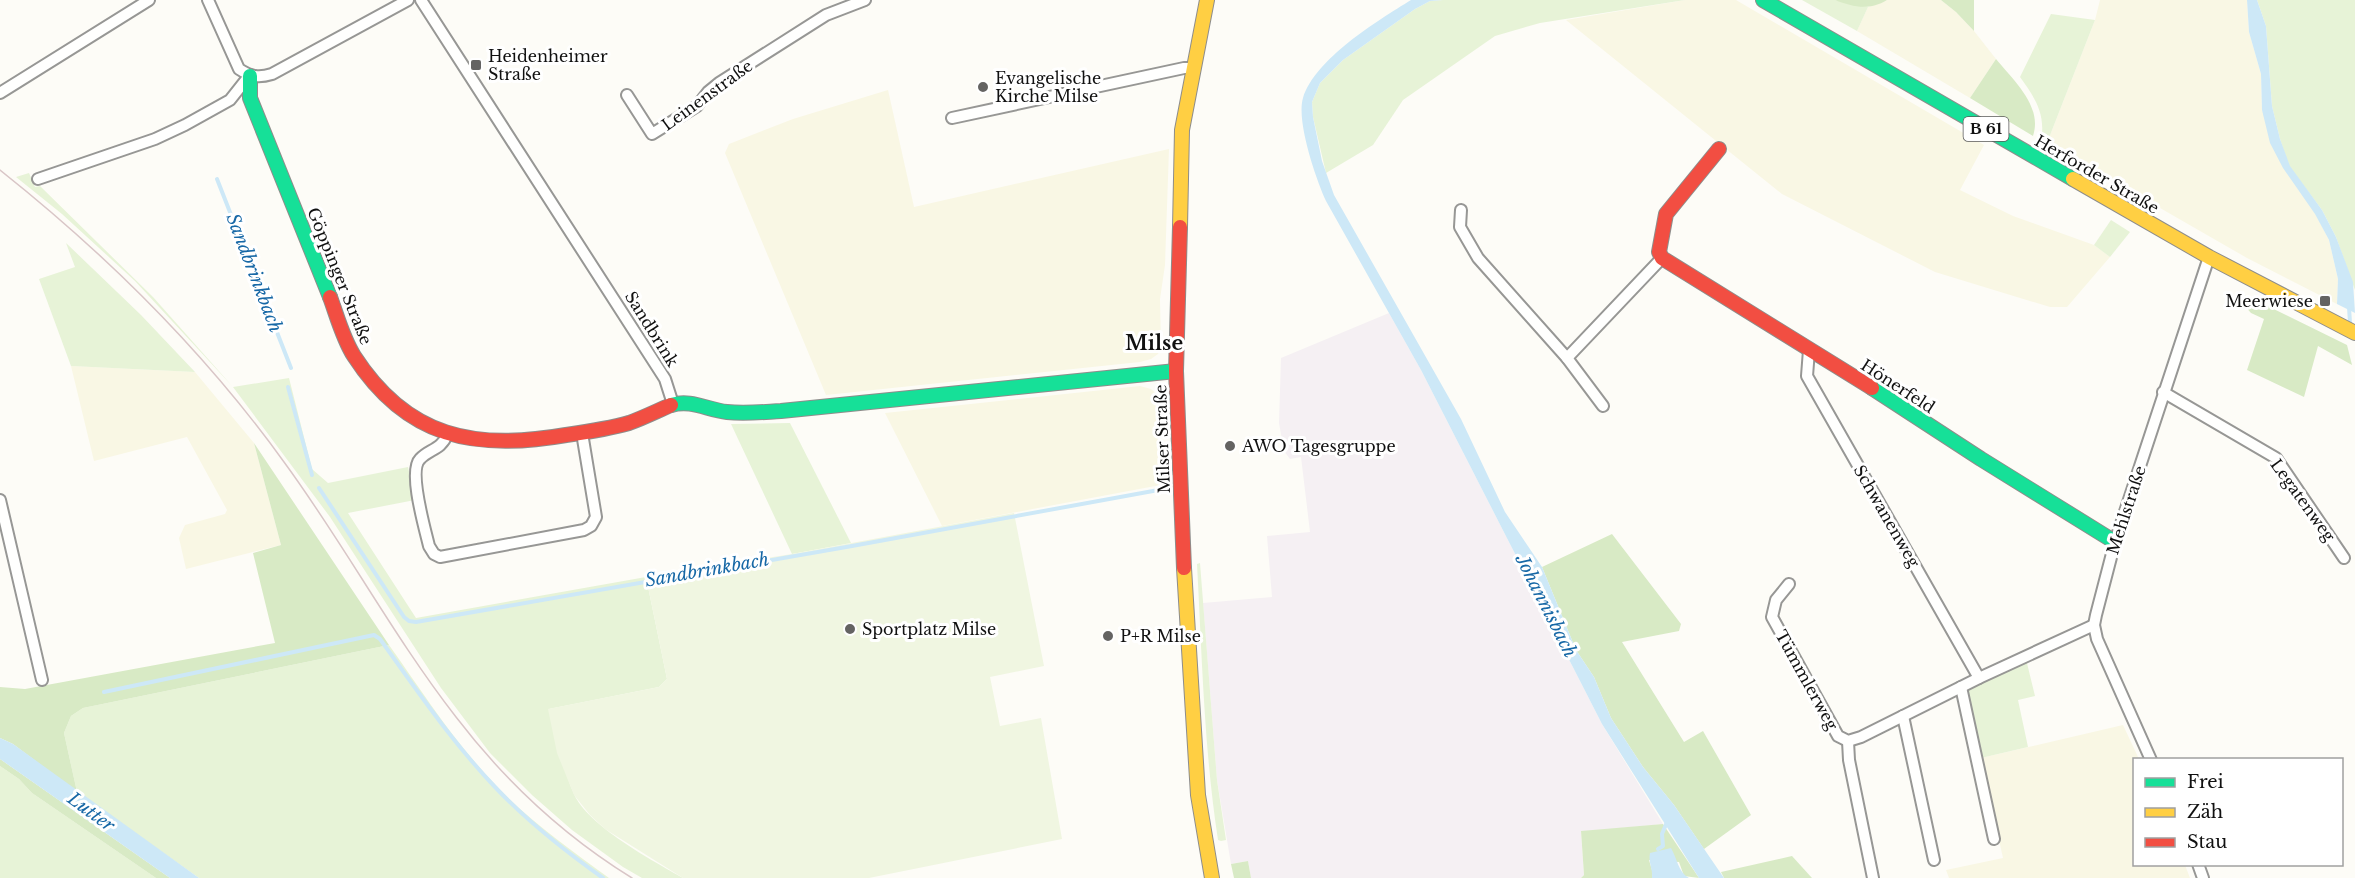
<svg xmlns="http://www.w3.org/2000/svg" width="2355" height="878" viewBox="0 0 2355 878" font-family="'Libre Baskerville',serif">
<rect width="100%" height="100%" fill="#fdfcf7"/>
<polygon fill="#f5f0f3" points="1389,313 1421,370 1602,724 1663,824 1581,832 1584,875 1581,878 1251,878 1248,861 1231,864 1217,780 1203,603 1272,597 1267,536 1310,532 1301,457 1290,459 1284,451 1279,423 1281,358"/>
<g fill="#f9f7e4">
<polygon points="1685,0 1736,0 1984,145 1960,190 2013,216 2094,245 2110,257 2067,307 2050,307 1935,272 1782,194 1566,20"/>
<polygon points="1887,0 1941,0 1956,12 1974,31 1996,59 1970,98 1857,31 1868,7"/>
<polygon points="2100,0 2247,0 2249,32 2261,74 2262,110 2329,240 2338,279 2337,304 2247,258 2047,143 2095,20"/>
<polygon points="888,90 914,207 1169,149 1165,265 1160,299 1161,347 1158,354 1151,359 1140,362 826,395 725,153 729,144 757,133 793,119"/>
<polygon points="71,366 195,372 254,443 281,545 186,569 179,538 185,525 225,514 227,510 187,437 94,461"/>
<polygon points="1140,386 1151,389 1161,398 1166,484 942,526 885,413"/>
<polygon points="2123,725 2139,759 2134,760 2134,864 2185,865 2190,878 1949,878 1946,870 2003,858 1981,758"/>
</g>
<g fill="#e7f3d7">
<polygon points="1443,0 1685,0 1540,23 1495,36 1403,100 1373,145 1326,173 1313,117 1312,102 1320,83 1343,60 1415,9 1430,1"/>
<polygon points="1802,0 1835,0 1868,7 1857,31"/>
<polygon points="2257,0 2355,0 2355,290 2336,237 2322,210 2289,166 2280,139 2272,106 2266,26"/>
<path d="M2051,14L2095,20L2047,143L2041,141C2046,114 2035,98 2020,77Z"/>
<path d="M29,173L35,187L40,186L153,297L233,387L289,378L312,469L328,483L408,467L415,500L348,513L416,618L646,577L667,679L659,687L549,709C557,737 562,767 574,794C587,825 653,861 683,878H642L623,867L572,830L532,795L490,753L441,688L330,517L233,387L135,281L62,214L16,177Z"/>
<polygon points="2111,220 2130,232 2110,257 2094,245"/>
<polygon points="66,243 141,315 195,372 71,366 39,279 75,267"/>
<polygon points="790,423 851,543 792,554 731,424"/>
<path d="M1200,563L1217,780L1226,840L1221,841L1218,840C1204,749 1202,656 1197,564Z"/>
<path d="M389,645C421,690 451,737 489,778C524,817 567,847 609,878H199L77,792L64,733L71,716L83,708Z"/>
<polygon points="2026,659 2035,696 2018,700 2028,747 1981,758 1965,687"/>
<polygon points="0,766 19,779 32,793 156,878 0,878"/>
</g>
<g fill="#d8eac5">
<path d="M1835,0H1887C1869,11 1853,7 1835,0Z"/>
<polygon points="1941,0 1974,0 1974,31 1956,12"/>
<path d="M1996,59C2013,80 2043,106 2033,136L1970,98Z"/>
<polygon points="2245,295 2347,345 2352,365 2318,346 2304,397 2247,370 2264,319 2251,313 2244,305"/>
<polygon points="254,443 389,645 83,708 71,716 64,733 77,792 13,744 0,738 0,687 25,689 275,643 253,553 281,545"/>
<polygon points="1612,534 1681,624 1679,631 1622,642 1684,742 1703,731 1751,815 1704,849 1674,805 1643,767 1611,718 1594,677 1576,650 1542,567"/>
<polygon points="0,759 170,878 156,878 32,793 19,779 0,766"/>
<polygon points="1663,824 1699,878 1684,876 1679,862 1649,860 1652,870 1652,878 1581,878 1584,875 1581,831"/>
<polygon points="1792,856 1812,878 1724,878 1721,872"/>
<polygon points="1248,861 1251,878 1234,878 1231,864"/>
</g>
<polygon fill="#f0f6e1" points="1014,513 1044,666 990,677 1000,726 1041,718 1062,839 869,878 683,878 605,829 590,815 574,795 557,753 548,709 659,687 667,679 646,577 792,554"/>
<g fill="#cde8f7">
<path d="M1411,0H1443L1430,1L1415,9L1343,60L1320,83L1312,102L1313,117L1322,161L1334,195L1461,419L1505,512L1542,567L1576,650L1594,677L1611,718L1643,767L1674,805L1724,878H1699L1602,724L1421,370L1326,201C1316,179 1296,121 1303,98C1315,59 1377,21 1411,0Z"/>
<polygon points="2247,0 2257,0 2266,26 2272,106 2280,139 2290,166 2322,210 2336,237 2353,282 2355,313 2337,304 2338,279 2329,240 2315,214 2283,168 2270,143 2262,110 2261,74 2249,32"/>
<polygon points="0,738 13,744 199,878 170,878 0,759"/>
<path d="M1671,848C1677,858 1678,872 1689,878H1652C1653,869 1648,862 1650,853Z"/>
</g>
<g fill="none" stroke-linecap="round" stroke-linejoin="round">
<g stroke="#cde8f7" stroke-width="4">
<polyline points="217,179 291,368"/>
<polyline points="2349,307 2350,323"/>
<polyline points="288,387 312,475"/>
<polyline points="319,488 404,617 409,621 416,622 852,546 1164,489"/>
<path d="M104,692L374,635L380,639C416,689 452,742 495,787C527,821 565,851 603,878"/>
<polyline points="1658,849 1663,846 1662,834 1667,822"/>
</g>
<defs>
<g id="street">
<path d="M208,0L239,69C251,77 259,78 272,74L408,0"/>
<polyline points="421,0 665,379 673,404"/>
<polyline points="0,93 149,0"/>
<polyline points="627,95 652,134 697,106 708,92 719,83 826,15 865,0"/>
<polyline points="952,118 1184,68 1193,68"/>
<polyline points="38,179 155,139 185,125 230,100 249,76"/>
<polyline points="1461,210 1460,227 1478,258 1567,358 1603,406"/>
<polyline points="1809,350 1807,376 1979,678"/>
<polyline points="1567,358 1662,258"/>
<polyline points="2163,392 2276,458 2344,558"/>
<path d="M447,435C441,450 429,449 420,459C408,471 425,529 429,546L434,554L440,557L584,530L591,526L596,517L582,433"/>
<polyline points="0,500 42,680"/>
<polyline points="1789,584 1776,600 1772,617 1838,736 1848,741 1861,737 1979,678 2094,625"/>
<polyline points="1961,687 1994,839"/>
<polyline points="1903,716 1934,860"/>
<polyline points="1848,741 1849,760 1873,878"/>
<polyline points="2151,760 2097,639 2094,625 2096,615 2115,542 2209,257"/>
<polyline points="2198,864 2203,878"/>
</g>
<g id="fast">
<polyline points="1763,0 2073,179"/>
<polyline points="250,76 250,98 330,297"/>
<polyline points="1872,388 1981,459 2115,542"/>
<path d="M671,405C692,399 707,410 727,412C745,414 763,412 781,411L1176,371"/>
</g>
<g id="slow">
<polyline points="2073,179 2209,257 2355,333"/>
<polyline points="1180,227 1182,130 1207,0"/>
<polyline points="1184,568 1198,795 1212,878"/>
</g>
<g id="jam">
<polyline points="1719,149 1666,214 1659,252 1662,258 1872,388"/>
<polyline points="1180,227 1176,371 1184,568"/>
<path d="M330,297C337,316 343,339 354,356C407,438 475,451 566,435C587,432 608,429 629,423C643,418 657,411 671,405"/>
</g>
</defs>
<use href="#street" stroke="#979795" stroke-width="14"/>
<use href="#fast" stroke="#8e8d8b" stroke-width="16"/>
<use href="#slow" stroke="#8e8d8b" stroke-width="16"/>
<use href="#jam" stroke="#8e8d8b" stroke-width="16"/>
<use href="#street" stroke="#fffffe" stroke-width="10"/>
<use href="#fast" stroke="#16e098" stroke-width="14"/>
<use href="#slow" stroke="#ffcf43" stroke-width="14"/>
<use href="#jam" stroke="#f24e42" stroke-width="14"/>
<path stroke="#d9c6c7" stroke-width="1.5" d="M0,170C107,255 204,351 284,462C345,545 393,636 456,717C505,781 564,836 632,878"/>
</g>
<g fill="#646362" stroke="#fff" stroke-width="2">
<rect x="470" y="59" width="12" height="12" rx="3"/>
<circle cx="983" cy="87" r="6"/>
<rect x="2319" y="295" width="12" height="12" rx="3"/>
<circle cx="1230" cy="446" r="6"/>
<circle cx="850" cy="629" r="6"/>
<circle cx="1108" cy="636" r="6"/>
</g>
<g text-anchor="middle" stroke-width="6" stroke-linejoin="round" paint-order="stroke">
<rect fill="#fff" stroke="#585858" stroke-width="1.5" x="1963.5" y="117" width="45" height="24" rx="4.5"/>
<g font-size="15" font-weight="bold" fill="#111">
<text x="1986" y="134">B 61</text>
</g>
<g font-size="16" fill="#111" stroke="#fff" text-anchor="start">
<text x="488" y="62">Heidenheimer<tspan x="488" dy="18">Straße</tspan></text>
<text x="995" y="84">Evangelische<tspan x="995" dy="18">Kirche Milse</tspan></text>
<text x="2313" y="307" text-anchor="end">Meerwiese</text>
<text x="1242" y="452">AWO Tagesgruppe</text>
<text x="862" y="635">Sportplatz Milse</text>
<text x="1120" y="642">P+R Milse</text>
</g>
<g font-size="16" fill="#111" stroke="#fff">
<text transform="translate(707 95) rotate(-36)" y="6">Leinenstraße</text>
<text transform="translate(2097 174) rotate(30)" y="6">Herforder Straße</text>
<text transform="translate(340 276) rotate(68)" y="6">Göppinger Straße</text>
<text transform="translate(652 329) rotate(58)" y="6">Sandbrink</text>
<text transform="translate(1898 386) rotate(33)" y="6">Hönerfeld</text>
<text transform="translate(1162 439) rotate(-92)" y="6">Milser Straße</text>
<text transform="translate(2303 500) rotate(54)" y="6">Legatenweg</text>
<text transform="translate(2126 510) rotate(-72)" y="6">Mehlstraße</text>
<text transform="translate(1887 516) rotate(60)" y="6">Schwanenweg</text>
<text transform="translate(1807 680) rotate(61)" y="6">Tümmlerweg</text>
</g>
<g font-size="18" font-style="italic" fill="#1768a6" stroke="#fff">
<text transform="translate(254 273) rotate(69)" y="6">Sandbrinkbach</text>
<text transform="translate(707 570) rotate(-10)" y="6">Sandbrinkbach</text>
<text transform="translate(1546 606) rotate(63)" y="6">Johannisbach</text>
<text transform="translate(91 812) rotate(36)" y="6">Lutter</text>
</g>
<g font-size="20" font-weight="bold" fill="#111" stroke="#fff">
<text x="1154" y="350">Milse</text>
</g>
</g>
<rect x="2133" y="758" width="210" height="108" fill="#ffffff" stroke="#a0a0a0" stroke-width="1.5"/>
<rect x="2145" y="778" width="30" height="9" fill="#16e098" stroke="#a0a0a0" stroke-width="1.5"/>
<text x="2187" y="788" font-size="18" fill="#111111">Frei</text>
<rect x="2145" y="808" width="30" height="9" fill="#ffcf43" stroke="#a0a0a0" stroke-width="1.5"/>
<text x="2187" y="818" font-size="18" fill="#111111">Zäh</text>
<rect x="2145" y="838" width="30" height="9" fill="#f24e42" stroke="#a0a0a0" stroke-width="1.5"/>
<text x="2187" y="848" font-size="18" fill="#111111">Stau</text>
</svg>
